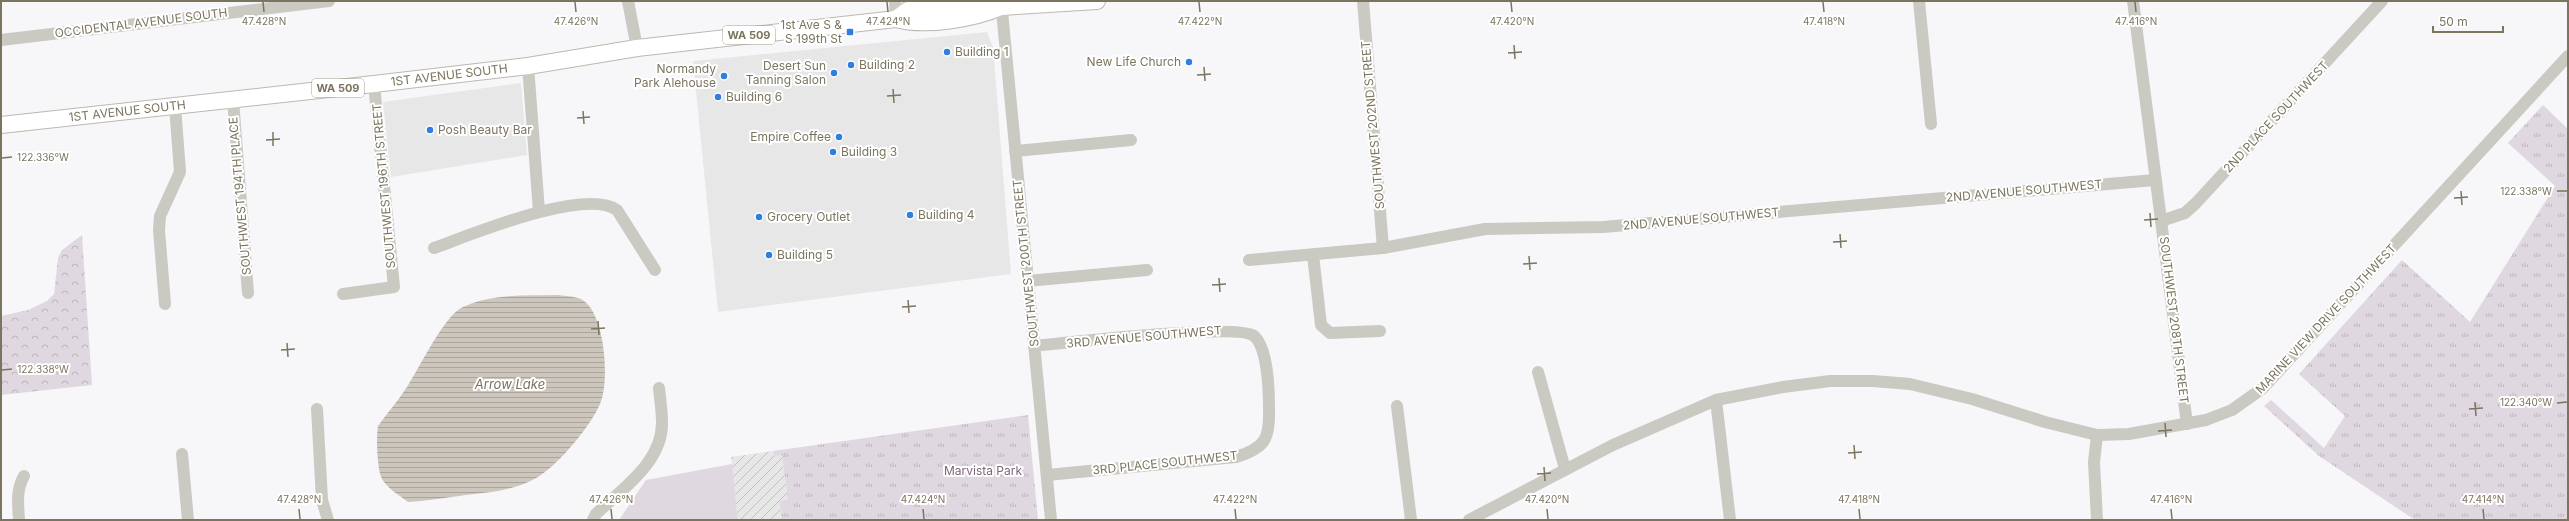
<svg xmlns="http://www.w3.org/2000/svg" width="2569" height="521" viewBox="0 0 2569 521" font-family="Inter,sans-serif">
<defs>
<pattern id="industrial-furrows" width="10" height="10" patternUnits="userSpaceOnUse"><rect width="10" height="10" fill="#e8e7e7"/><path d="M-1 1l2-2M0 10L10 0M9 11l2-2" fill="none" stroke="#c1c0be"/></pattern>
<pattern id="forest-crowns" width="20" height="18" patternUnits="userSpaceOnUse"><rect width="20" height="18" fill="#e0d8e0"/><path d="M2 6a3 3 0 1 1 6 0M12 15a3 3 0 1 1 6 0" fill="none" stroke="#bbb4b9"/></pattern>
<pattern id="park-tufts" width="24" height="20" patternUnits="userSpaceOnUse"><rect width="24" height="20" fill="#e0d8e0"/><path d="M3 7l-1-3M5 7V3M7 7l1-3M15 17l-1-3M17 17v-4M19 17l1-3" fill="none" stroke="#bbb4b9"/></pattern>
<pattern id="water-rules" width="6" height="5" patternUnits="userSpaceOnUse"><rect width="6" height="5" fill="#ccc6bd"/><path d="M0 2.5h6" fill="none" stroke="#aba59d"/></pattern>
</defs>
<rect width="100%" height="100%" fill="#f7f6f9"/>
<g fill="#e8e7e7">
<polygon points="987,32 993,47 1011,274 718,312 693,61"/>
<polygon points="521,83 527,155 391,177 383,102"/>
</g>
<polygon fill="url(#industrial-furrows)" points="773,451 774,456 782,455 788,499 779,501 782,520 738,520 731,457"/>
<polygon fill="url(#forest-crowns)" points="82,235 92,385 1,395 1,316 28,310 47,301 54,294 58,258 62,250"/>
<g fill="url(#park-tufts)">
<polygon points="2543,105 2568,129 2568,520 2415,520 2319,456 2264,406 2271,400 2324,448 2345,416 2299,374 2402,260 2470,322 2555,186 2508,143"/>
<polygon points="1028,415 1038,520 782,520 779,501 788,499 782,455 774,456 773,451"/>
</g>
<polygon fill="#e0d8e0" points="732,464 738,520 619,520 646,480"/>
<path fill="url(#water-rules)" d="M557,295C564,296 578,296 584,301C605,316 610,381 600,404C590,427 559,464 538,477C512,492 487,492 459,496C442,498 425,501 408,502C399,495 388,489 382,479C377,470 376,437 378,426C387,413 398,401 407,387C419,368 444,317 461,308C489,293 527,296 557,295Z"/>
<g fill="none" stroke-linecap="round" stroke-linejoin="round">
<defs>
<g id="major">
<polyline points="896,19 908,10 979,2 1001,7 1097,1"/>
<path id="s1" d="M1,125L374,84L528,66L637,48L896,19C925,27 974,19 1001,7"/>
</g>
</defs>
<use href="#major" stroke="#bbb9b1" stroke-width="18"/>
<g stroke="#cac9c2" stroke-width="12">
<polyline points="628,1 637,48"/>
<polyline points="895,1 896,19"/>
<polyline points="1001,1 1051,520"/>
<polyline points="1363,1 1383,248"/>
<polyline points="1919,1 1931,124"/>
<polyline points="2133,1 2187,424"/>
<polyline points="1,40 329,1"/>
<polyline points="528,66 539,211"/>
<polyline points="233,100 248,293"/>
<polyline points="1015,151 1131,140"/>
<polyline points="2161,221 2185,213 2196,203 2382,1"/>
<path d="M434,248C470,235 585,187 617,210L655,270"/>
<polyline points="1313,255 1321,325 1330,333 1380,331"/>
<polyline points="1249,260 1383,248 1485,229 1603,227 2155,180"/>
<polyline points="1027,281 1147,270"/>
<polyline points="343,294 394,287 374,84"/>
<polyline points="165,304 159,230 160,216 180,172 175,106"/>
<path d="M1034,346C1065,343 1238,323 1254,336C1268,348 1269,391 1269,409C1270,439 1265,448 1236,457L1047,475"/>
<polyline points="1538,372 1565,469"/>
<polyline points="1716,400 1730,520"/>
<polyline points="1397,406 1411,520"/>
<polyline points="317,409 322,500 328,520"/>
<polyline points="182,454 188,520"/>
<path d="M19,520C18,504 16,490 24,476"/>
<path d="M593,520L596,514C622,489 663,462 662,422C662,411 660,399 659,388"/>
<polyline points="1469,520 1613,445 1716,400 1783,387 1830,381 1873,381 1910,384 1972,399 2045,422 2097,435 2129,434 2206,420 2232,410 2263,388 2568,56"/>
<polyline points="2097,520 2094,462 2097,435"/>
</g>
<use href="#major" stroke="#fff" stroke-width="16"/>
</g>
<path fill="none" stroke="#7b755f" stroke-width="1.5" d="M263,2L264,12M575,2L576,12M887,2L888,12M1199,2L1200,12M1511,2L1512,12M1823,2L1824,12M2135,2L2136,12M1514,45L1515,59M1508,53L1522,52M1204,67L1205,81M1197,75L1211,74M893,89L894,103M887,96L901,95M583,111L584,124M577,118L590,117M273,132V146M266,140L280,139M2,158L12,157M2461,191L2462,205M2557,191H2567M2454,198L2468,197M2150,213L2151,227M2144,220L2158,219M1840,234L1841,248M1833,242L1847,241M1529,256L1530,270M1523,264L1537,263M1219,278L1220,292M1212,285L1226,284M908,300L909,313M902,307L916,306M598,321L599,335M591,329L605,328M287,343L288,357M281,350L295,349M2,370L12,369M2475,402L2476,416M2557,403L2567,402M2469,409L2483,408M2165,423L2166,437M2158,431L2172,430M1854,445L1855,459M1848,453L1862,452M1544,467L1545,481M1537,474L1551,473M299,509L300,519M611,509L612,519M923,509L924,519M1235,509L1236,519M1547,509L1548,519M1859,509L1860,519M2171,509L2172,519M2483,509L2484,519"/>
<g fill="#2f7ee0" stroke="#fff" stroke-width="1.5">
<rect x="846" y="28" width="8" height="8" rx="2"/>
<circle cx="947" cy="52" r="4"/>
<circle cx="1189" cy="62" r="4"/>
<circle cx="851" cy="65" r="4"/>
<circle cx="834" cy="73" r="4"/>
<circle cx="724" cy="76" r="4"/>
<circle cx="718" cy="97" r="4"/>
<circle cx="430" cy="130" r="4"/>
<circle cx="839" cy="137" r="4"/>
<circle cx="833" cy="152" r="4"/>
<circle cx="910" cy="215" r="4"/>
<circle cx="759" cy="217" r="4"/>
<circle cx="769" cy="255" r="4"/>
</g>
<g text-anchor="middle" stroke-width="4" stroke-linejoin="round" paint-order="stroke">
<g fill="#fff" stroke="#a39e8f" stroke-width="1">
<rect x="723" y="26" width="52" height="18" rx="3"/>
<rect x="312" y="79" width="52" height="18" rx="3"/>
</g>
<g font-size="11" font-weight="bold" fill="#7b755f">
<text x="749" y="39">WA 509</text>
<text x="338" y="92">WA 509</text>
</g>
<g font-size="12" fill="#7b755f" stroke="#fff">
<text transform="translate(141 23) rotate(-7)" y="4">OCCIDENTAL AVENUE SOUTH</text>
<text dy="4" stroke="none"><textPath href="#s1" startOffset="451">1ST AVENUE SOUTH</textPath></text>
<text dy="4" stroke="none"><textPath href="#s1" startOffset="127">1ST AVENUE SOUTH</textPath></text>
<text transform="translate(2276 117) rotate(-47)" y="4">2ND PLACE SOUTHWEST</text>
<text transform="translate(1373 125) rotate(-95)" y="4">SOUTHWEST 202ND STREET</text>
<text transform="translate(384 186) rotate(-95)" y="4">SOUTHWEST 196TH STREET</text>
<text transform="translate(2024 191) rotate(-5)" y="4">2ND AVENUE SOUTHWEST</text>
<text transform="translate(240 196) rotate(-95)" y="4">SOUTHWEST 194TH PLACE</text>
<text transform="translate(1701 219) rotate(-5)" y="4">2ND AVENUE SOUTHWEST</text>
<text transform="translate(1026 263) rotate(-96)" y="4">SOUTHWEST 200TH STREET</text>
<text transform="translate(2326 319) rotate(-47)" y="4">MARINE VIEW DRIVE SOUTHWEST</text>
<text transform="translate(2174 320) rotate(83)" y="4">SOUTHWEST 208TH STREET</text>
<text transform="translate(1144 337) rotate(-5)" y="4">3RD AVENUE SOUTHWEST</text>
<text transform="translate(1165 463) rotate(-6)" y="4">3RD PLACE SOUTHWEST</text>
</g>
<g font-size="12" fill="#7b755f" stroke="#fff" text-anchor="start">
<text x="842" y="29" text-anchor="end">1st Ave S &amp;<tspan x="842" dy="14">S 199th St</tspan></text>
<text x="955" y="56">Building 1</text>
<text x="1181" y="66" text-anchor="end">New Life Church</text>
<text x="859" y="69">Building 2</text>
<text x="826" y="70" text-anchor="end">Desert Sun<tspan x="826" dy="14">Tanning Salon</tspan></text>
<text x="716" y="73" text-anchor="end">Normandy<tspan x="716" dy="14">Park Alehouse</tspan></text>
<text x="726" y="101">Building 6</text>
<text x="438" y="134">Posh Beauty Bar</text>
<text x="831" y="141" text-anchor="end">Empire Coffee</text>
<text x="841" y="156">Building 3</text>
<text x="918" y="219">Building 4</text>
<text x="767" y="221">Grocery Outlet</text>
<text x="777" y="259">Building 5</text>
</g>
<g font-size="12" fill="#7e677b" stroke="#fff">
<text x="983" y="475">Marvista Park</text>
</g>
<g font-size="13" font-style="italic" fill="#7b705f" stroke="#fff">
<text x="510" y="389">Arrow Lake</text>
</g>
</g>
<g font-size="10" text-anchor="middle" fill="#7b755f" stroke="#fff" stroke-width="4" stroke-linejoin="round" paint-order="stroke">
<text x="264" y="25">47.428°N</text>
<text x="576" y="25">47.426°N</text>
<text x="888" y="25">47.424°N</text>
<text x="1200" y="25">47.422°N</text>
<text x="1512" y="25">47.420°N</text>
<text x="1824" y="25">47.418°N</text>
<text x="2136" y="25">47.416°N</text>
<text x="43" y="161">122.336°W</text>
<text x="2526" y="195">122.338°W</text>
<text x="43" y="373">122.338°W</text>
<text x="2526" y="406">122.340°W</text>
<text x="299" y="503">47.428°N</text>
<text x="611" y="503">47.426°N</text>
<text x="923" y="503">47.424°N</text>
<text x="1235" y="503">47.422°N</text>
<text x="1547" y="503">47.420°N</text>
<text x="1859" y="503">47.418°N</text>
<text x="2171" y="503">47.416°N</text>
<text x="2483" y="503">47.414°N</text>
</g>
<rect width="2569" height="521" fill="none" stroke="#7b755f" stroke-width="4"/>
<path d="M2433 26v6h70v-6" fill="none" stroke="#7b755f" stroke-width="2"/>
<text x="2439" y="26" font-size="12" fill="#7b755f" stroke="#ffffff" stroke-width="3" paint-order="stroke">50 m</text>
</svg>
